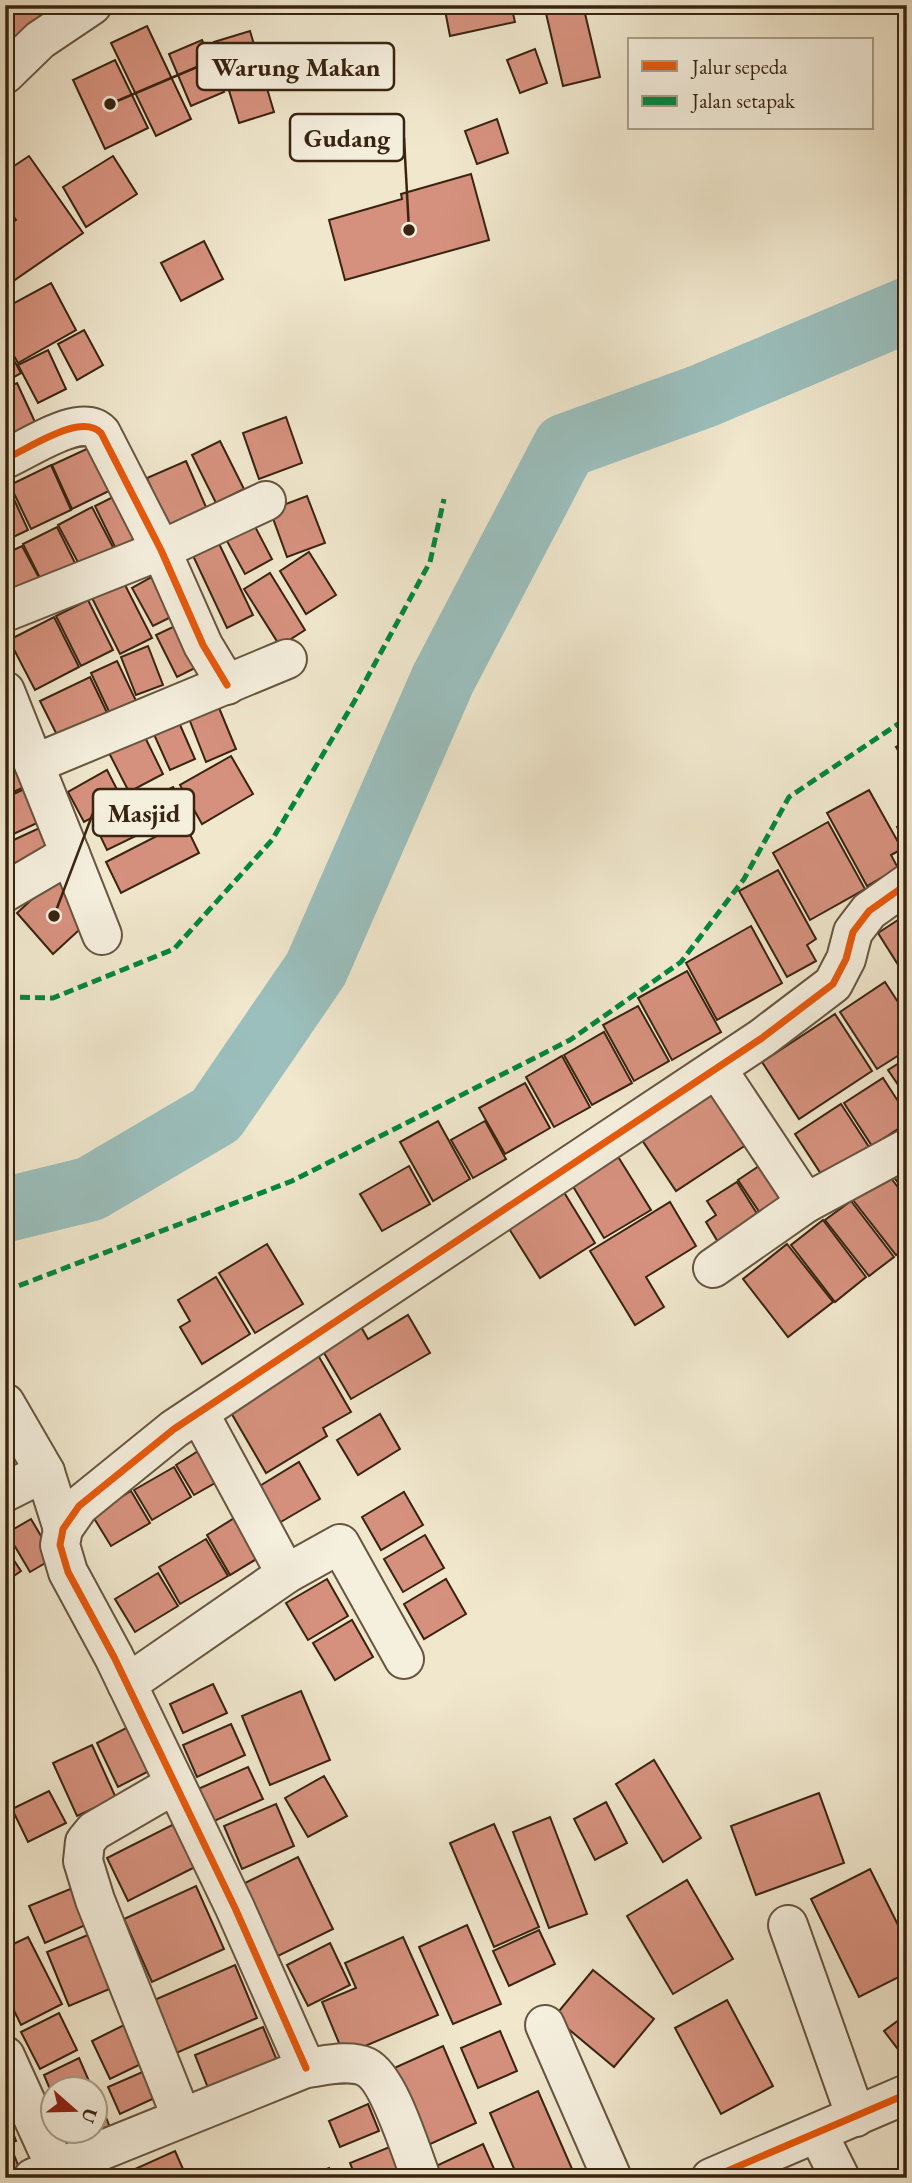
<svg xmlns="http://www.w3.org/2000/svg" width="912" height="2183" viewBox="0 0 912 2183" font-family="'EB Garamond',serif">
<rect width="100%" height="100%" fill="#f0e7cd"/>
<filter id="stains"><feTurbulence type="fractalNoise" baseFrequency=".00286" numOctaves="4"/><feColorMatrix values="0 0 0 0 .2 0 0 0 0 .09 0 0 0 0 .02 0 0 0 .5 -.17"/></filter>
<radialGradient id="worn" r=".72"><stop offset=".6" stop-color="#630" stop-opacity="0"/><stop offset="1" stop-color="#630" stop-opacity=".3"/></radialGradient>
<g fill="none" stroke-linecap="round" stroke-linejoin="round">
<polyline stroke="#9bbfbd" stroke-width="65" points="5,1210 90,1189 216,1115 316,969 443,679 565,446 703,396 907,310"/>
</g>
<g fill="#d6917e" stroke="#392410" stroke-width="2">
<polygon points="5,5 41,5 51,27 5,48"/>
<polygon points="444,5 511,5 515,22 450,36"/>
<polygon points="544,5 583,5 600,77 563,86"/>
<polygon points="147,26 191,119 156,136 111,43"/>
<polygon points="250,31 274,112 239,123 214,42"/>
<polygon points="202,40 224,92 191,106 169,54"/>
<polygon points="535,49 547,83 520,93 507,60"/>
<polygon points="115,60 148,128 105,149 73,80"/>
<polygon points="497,119 508,153 477,164 465,131"/>
<polygon points="29,156 83,233 6,286 5,227 16,220 5,204 5,172"/>
<polygon points="113,156 137,194 86,227 63,187"/>
<polygon points="471,174 489,240 345,280 329,220 402,199 401,194"/>
<polygon points="204,241 223,279 181,301 161,263"/>
<polygon points="51,283 76,330 18,363 5,340 5,308"/>
<polygon points="84,330 103,365 77,380 58,344"/>
<polygon points="5,344 21,373 5,382"/>
<polygon points="48,350 66,389 38,403 18,365"/>
<polygon points="17,383 41,435 5,452 5,389"/>
<polygon points="286,417 302,463 259,479 243,433"/>
<polygon points="220,441 244,489 216,503 192,455"/>
<polygon points="93,446 113,489 72,509 52,465"/>
<polygon points="186,461 209,514 170,532 147,478"/>
<polygon points="51,465 71,510 31,529 10,485"/>
<polygon points="8,486 28,530 5,541 5,487"/>
<polygon points="121,493 142,535 116,549 95,506"/>
<polygon points="307,496 325,543 287,557 270,510"/>
<polygon points="92,507 115,551 81,568 58,525"/>
<polygon points="250,517 272,559 245,574 222,532"/>
<polygon points="57,527 79,571 45,588 23,544"/>
<polygon points="213,531 253,615 227,628 187,543"/>
<polygon points="22,546 44,587 5,603 5,554"/>
<polygon points="309,552 336,595 306,614 280,571"/>
<polygon points="159,573 179,613 153,626 132,588"/>
<polygon points="270,573 305,630 280,646 244,589"/>
<polygon points="123,581 152,638 120,654 91,596"/>
<polygon points="88,600 113,650 81,666 56,616"/>
<polygon points="54,617 79,667 35,690 9,640"/>
<polygon points="175,626 197,667 177,677 156,635"/>
<polygon points="148,646 163,685 136,695 121,657"/>
<polygon points="117,661 138,705 112,718 91,673"/>
<polygon points="90,677 111,721 62,745 40,701"/>
<polygon points="217,703 236,749 206,762 188,716"/>
<polygon points="177,718 195,759 170,770 152,730"/>
<polygon points="141,729 163,774 129,792 106,747"/>
<polygon points="907,741 907,766 896,747"/>
<polygon points="21,753 35,782 5,796 5,760"/>
<polygon points="231,756 253,794 202,824 180,785"/>
<polygon points="107,770 123,801 84,822 68,792"/>
<polygon points="35,784 50,817 5,838 5,798"/>
<polygon points="173,787 185,812 107,850 95,825"/>
<polygon points="869,790 902,849 891,855 898,868 867,886 827,813"/>
<polygon points="184,822 199,853 121,893 106,862"/>
<polygon points="828,822 865,889 810,920 773,853"/>
<polygon points="907,822 907,844 897,827"/>
<polygon points="48,824 60,851 5,870 5,844"/>
<polygon points="778,870 816,939 807,945 816,961 787,977 739,891"/>
<polygon points="55,878 91,919 53,954 17,913"/>
<polygon points="907,914 907,979 878,933"/>
<polygon points="751,926 782,983 717,1020 686,963"/>
<polygon points="687,971 721,1032 672,1060 638,998"/>
<polygon points="885,982 907,1016 907,1050 877,1069 840,1012"/>
<polygon points="638,1006 669,1061 634,1081 603,1025"/>
<polygon points="835,1014 872,1071 799,1119 762,1062"/>
<polygon points="604,1032 632,1083 592,1105 564,1055"/>
<polygon points="562,1056 590,1107 554,1127 526,1077"/>
<polygon points="907,1058 907,1098 888,1070"/>
<polygon points="883,1078 907,1115 907,1123 872,1146 844,1103"/>
<polygon points="525,1083 550,1128 505,1154 479,1108"/>
<polygon points="719,1085 755,1139 676,1191 640,1137"/>
<polygon points="841,1104 869,1147 823,1177 795,1134"/>
<polygon points="438,1121 470,1179 433,1201 400,1142"/>
<polygon points="485,1121 506,1159 473,1178 451,1140"/>
<polygon points="617,1155 651,1210 604,1238 571,1183"/>
<polygon points="768,1160 793,1199 764,1219 738,1180"/>
<polygon points="907,1165 907,1195 893,1176"/>
<polygon points="409,1166 430,1204 382,1231 360,1194"/>
<polygon points="887,1173 907,1199 907,1247 896,1255 853,1200"/>
<polygon points="737,1182 761,1220 721,1247 706,1222 716,1215 707,1201"/>
<polygon points="562,1189 595,1243 540,1278 506,1224"/>
<polygon points="851,1201 894,1257 869,1276 825,1220"/>
<polygon points="670,1202 696,1246 646,1277 664,1307 635,1325 590,1251"/>
<polygon points="823,1220 866,1277 835,1302 791,1245"/>
<polygon points="267,1244 303,1304 255,1333 219,1273"/>
<polygon points="787,1244 833,1302 788,1337 743,1279"/>
<polygon points="216,1277 250,1334 202,1364 180,1327 190,1321 178,1300"/>
<polygon points="408,1315 430,1353 351,1399 317,1341 356,1318 368,1339"/>
<polygon points="315,1350 351,1412 323,1428 327,1436 266,1473 226,1404"/>
<polygon points="380,1414 400,1449 358,1475 337,1440"/>
<polygon points="211,1443 229,1475 194,1495 176,1465"/>
<polygon points="299,1462 320,1499 279,1523 258,1487"/>
<polygon points="174,1467 191,1497 152,1520 134,1490"/>
<polygon points="131,1491 150,1523 111,1546 92,1515"/>
<polygon points="404,1492 423,1525 381,1550 362,1517"/>
<polygon points="244,1512 268,1552 230,1575 207,1535"/>
<polygon points="31,1519 54,1558 30,1572 7,1533"/>
<polygon points="425,1535 444,1568 403,1592 384,1559"/>
<polygon points="206,1539 228,1576 180,1604 159,1567"/>
<polygon points="5,1547 21,1571 5,1582"/>
<polygon points="158,1573 178,1606 135,1632 115,1599"/>
<polygon points="327,1579 348,1616 308,1640 286,1603"/>
<polygon points="446,1579 466,1614 424,1639 404,1604"/>
<polygon points="352,1620 373,1657 335,1680 313,1643"/>
<polygon points="213,1684 227,1713 183,1733 170,1704"/>
<polygon points="301,1691 330,1760 270,1785 242,1716"/>
<polygon points="231,1724 245,1755 197,1777 183,1745"/>
<polygon points="128,1727 149,1771 118,1787 97,1743"/>
<polygon points="92,1745 116,1798 77,1816 53,1763"/>
<polygon points="654,1760 701,1838 663,1862 616,1784"/>
<polygon points="248,1767 263,1799 212,1822 198,1789"/>
<polygon points="324,1776 347,1816 308,1837 285,1798"/>
<polygon points="49,1791 66,1823 28,1842 12,1809"/>
<polygon points="819,1793 844,1863 756,1895 731,1826"/>
<polygon points="606,1802 627,1843 595,1860 574,1819"/>
<polygon points="276,1804 294,1846 242,1869 224,1826"/>
<polygon points="550,1817 587,1914 549,1928 513,1832"/>
<polygon points="176,1823 197,1866 128,1901 107,1858"/>
<polygon points="494,1824 539,1927 494,1947 450,1843"/>
<polygon points="298,1857 333,1929 278,1956 243,1884"/>
<polygon points="870,1869 907,1943 907,1973 859,1997 811,1899"/>
<polygon points="687,1880 733,1959 673,1994 627,1916"/>
<polygon points="196,1886 224,1949 152,1982 124,1919"/>
<polygon points="75,1887 90,1923 45,1943 29,1906"/>
<polygon points="467,1925 501,2004 453,2024 419,1947"/>
<polygon points="539,1930 555,1964 509,1986 493,1951"/>
<polygon points="90,1934 112,1988 69,2006 47,1952"/>
<polygon points="28,1937 62,2004 21,2025 5,1992 5,1948"/>
<polygon points="403,1937 438,2015 344,2055 322,2002 356,1988 345,1963"/>
<polygon points="330,1943 350,1985 308,2006 287,1965"/>
<polygon points="235,1965 257,2018 174,2054 152,2001"/>
<polygon points="593,1970 654,2019 614,2067 554,2017"/>
<polygon points="727,2000 773,2086 721,2114 675,2028"/>
<polygon points="59,2013 77,2050 40,2069 21,2032"/>
<polygon points="907,2014 907,2061 884,2031"/>
<polygon points="126,2024 143,2063 110,2079 92,2041"/>
<polygon points="263,2027 281,2070 212,2098 195,2055"/>
<polygon points="500,2031 517,2071 478,2088 461,2048"/>
<polygon points="443,2046 476,2123 426,2146 392,2069"/>
<polygon points="79,2058 92,2088 52,2088 52,2094 44,2075"/>
<polygon points="147,2070 159,2096 120,2114 108,2087"/>
<polygon points="538,2091 576,2178 518,2178 490,2113"/>
<polygon points="368,2104 379,2131 340,2147 329,2121"/>
<polygon points="102,2107 114,2138 72,2154 62,2130 94,2130 94,2109"/>
<polygon points="5,2112 16,2141 5,2145"/>
<polygon points="397,2144 410,2178 356,2178 350,2163"/>
<polygon points="483,2144 498,2178 439,2178 434,2167"/>
<polygon points="11,2147 23,2178 5,2178 5,2150"/>
<polygon points="175,2151 187,2178 138,2178 135,2169"/>
<polygon points="329,2168 332,2178 303,2178"/>
</g>
<g fill="none" stroke-linecap="round" stroke-linejoin="round">
<defs>
<g id="minor">
<polyline points="5,74 40,40 92,5"/>
<path d="M5,459C30,448 81,412 101,433L161,550L203,645L227,685"/>
<polyline points="5,612 161,550 266,501"/>
<polyline points="5,691 34,764 287,659"/>
<polyline points="70,854 102,935"/>
<polyline points="5,892 70,854 34,764"/>
<polyline points="717,1069 806,1203 906,1149"/>
<polyline points="713,1268 806,1203"/>
<polyline points="5,1403 45,1472"/>
<polyline points="5,1492 45,1472 63,1529"/>
<polyline points="286,1574 340,1544 404,1659"/>
<polyline points="127,1684 286,1574 199,1413"/>
<polyline points="175,1784 94,1831 85,1842 83,1861 95,1900 181,2116"/>
<polyline points="788,1925 856,2117"/>
<polyline points="545,2025 612,2178"/>
<polyline points="5,2056 55,2166"/>
<polyline points="306,2068 235,1908 114,1657 68,1572 60,1545 63,1529 79,1506 174,1429 762,1038 833,984 846,959 853,932 869,911 907,884"/>
<polyline points="818,2134 840,2178"/>
<path d="M33,2178L306,2068C324,2066 349,2059 366,2067C389,2078 411,2152 421,2178"/>
<polyline points="711,2178 907,2094"/>
</g>
</defs>
<use href="#minor" stroke="#67553f" stroke-width="42"/>
<use href="#minor" stroke="#f5efde" stroke-width="38"/>
<g stroke="#00873e" stroke-width="5" stroke-dasharray="10 5" stroke-linecap="butt">
<polyline points="5,997 53,998 174,949 272,840 354,702 430,562 444,499"/>
<polyline points="5,1291 292,1181 570,1040 681,962 744,879 789,797 907,718"/>
</g>
<defs>
<g id="cycleway">
<path d="M5,459C30,448 81,412 101,433L161,550L203,645L227,685"/>
<polyline points="306,2068 235,1908 114,1657 68,1572 60,1545 63,1529 79,1506 174,1429 762,1038 833,984 846,959 853,932 869,911 907,884"/>
<polyline points="711,2178 907,2094"/>
</g>
</defs>
<use href="#cycleway" stroke="#f5efde" stroke-width="11"/>
<use href="#cycleway" stroke="#e8590c" stroke-width="7"/>
</g>
<path fill="none" stroke="#392410" stroke-width="2.5" d="M110 104L197 67M409 230L404 138M54 916L93 813"/>
<g fill="#392410" stroke="#f5efde" stroke-width="2.5">
<circle cx="110" cy="104" r="7"/>
<circle cx="409" cy="230" r="7"/>
<circle cx="54" cy="916" r="7"/>
</g>
<g fill="#f5efde" stroke="#392410" stroke-width="2.5">
<rect x="197" y="43" width="197" height="47" rx="7"/>
<rect x="290" y="114" width="114" height="47" rx="7"/>
<rect x="93" y="789" width="101" height="47" rx="7"/>
</g>
<g font-size="26" text-anchor="middle" font-weight="bold" fill="#392410">
<text x="296" y="76">Warung Makan</text>
<text x="347" y="147">Gudang</text>
<text x="144" y="822">Masjid</text>
</g>
<rect width="912" height="2183" fill="none" stroke="#f0e7cd" stroke-width="28"/>
<rect x="7" y="7" width="898" height="2169" fill="none" stroke="#392410" stroke-width="3.5"/>
<rect x="14" y="14" width="884" height="2155" fill="none" stroke="#392410" stroke-width="2"/>
<rect x="628" y="38" width="245" height="91" fill="#f5efde" stroke="#aa9e8c" stroke-width="2"/>
<rect x="642" y="61" width="35" height="10" fill="#e8590c" stroke="#aa9e8c" stroke-width="2"/>
<text x="692" y="74" font-size="21" fill="#392410">Jalur sepeda</text>
<rect x="642" y="96" width="35" height="10" fill="#00873e" stroke="#aa9e8c" stroke-width="2"/>
<text x="692" y="108" font-size="21" fill="#392410">Jalan setapak</text>
<g transform="translate(74 2110) rotate(110)"><circle r="33" fill="#f5efde" stroke="#aa9e8c" stroke-width="2"/>
<path d="M0-5L12 26L0 18L-12 26Z" fill="#8f2418"/>
<text y="-10" font-size="19" font-weight="bold" text-anchor="middle" fill="#392410">U</text>
</g>
<rect width="100%" height="100%" filter="url(#stains)"/>
<rect width="100%" height="100%" fill="url(#worn)"/>
</svg>
